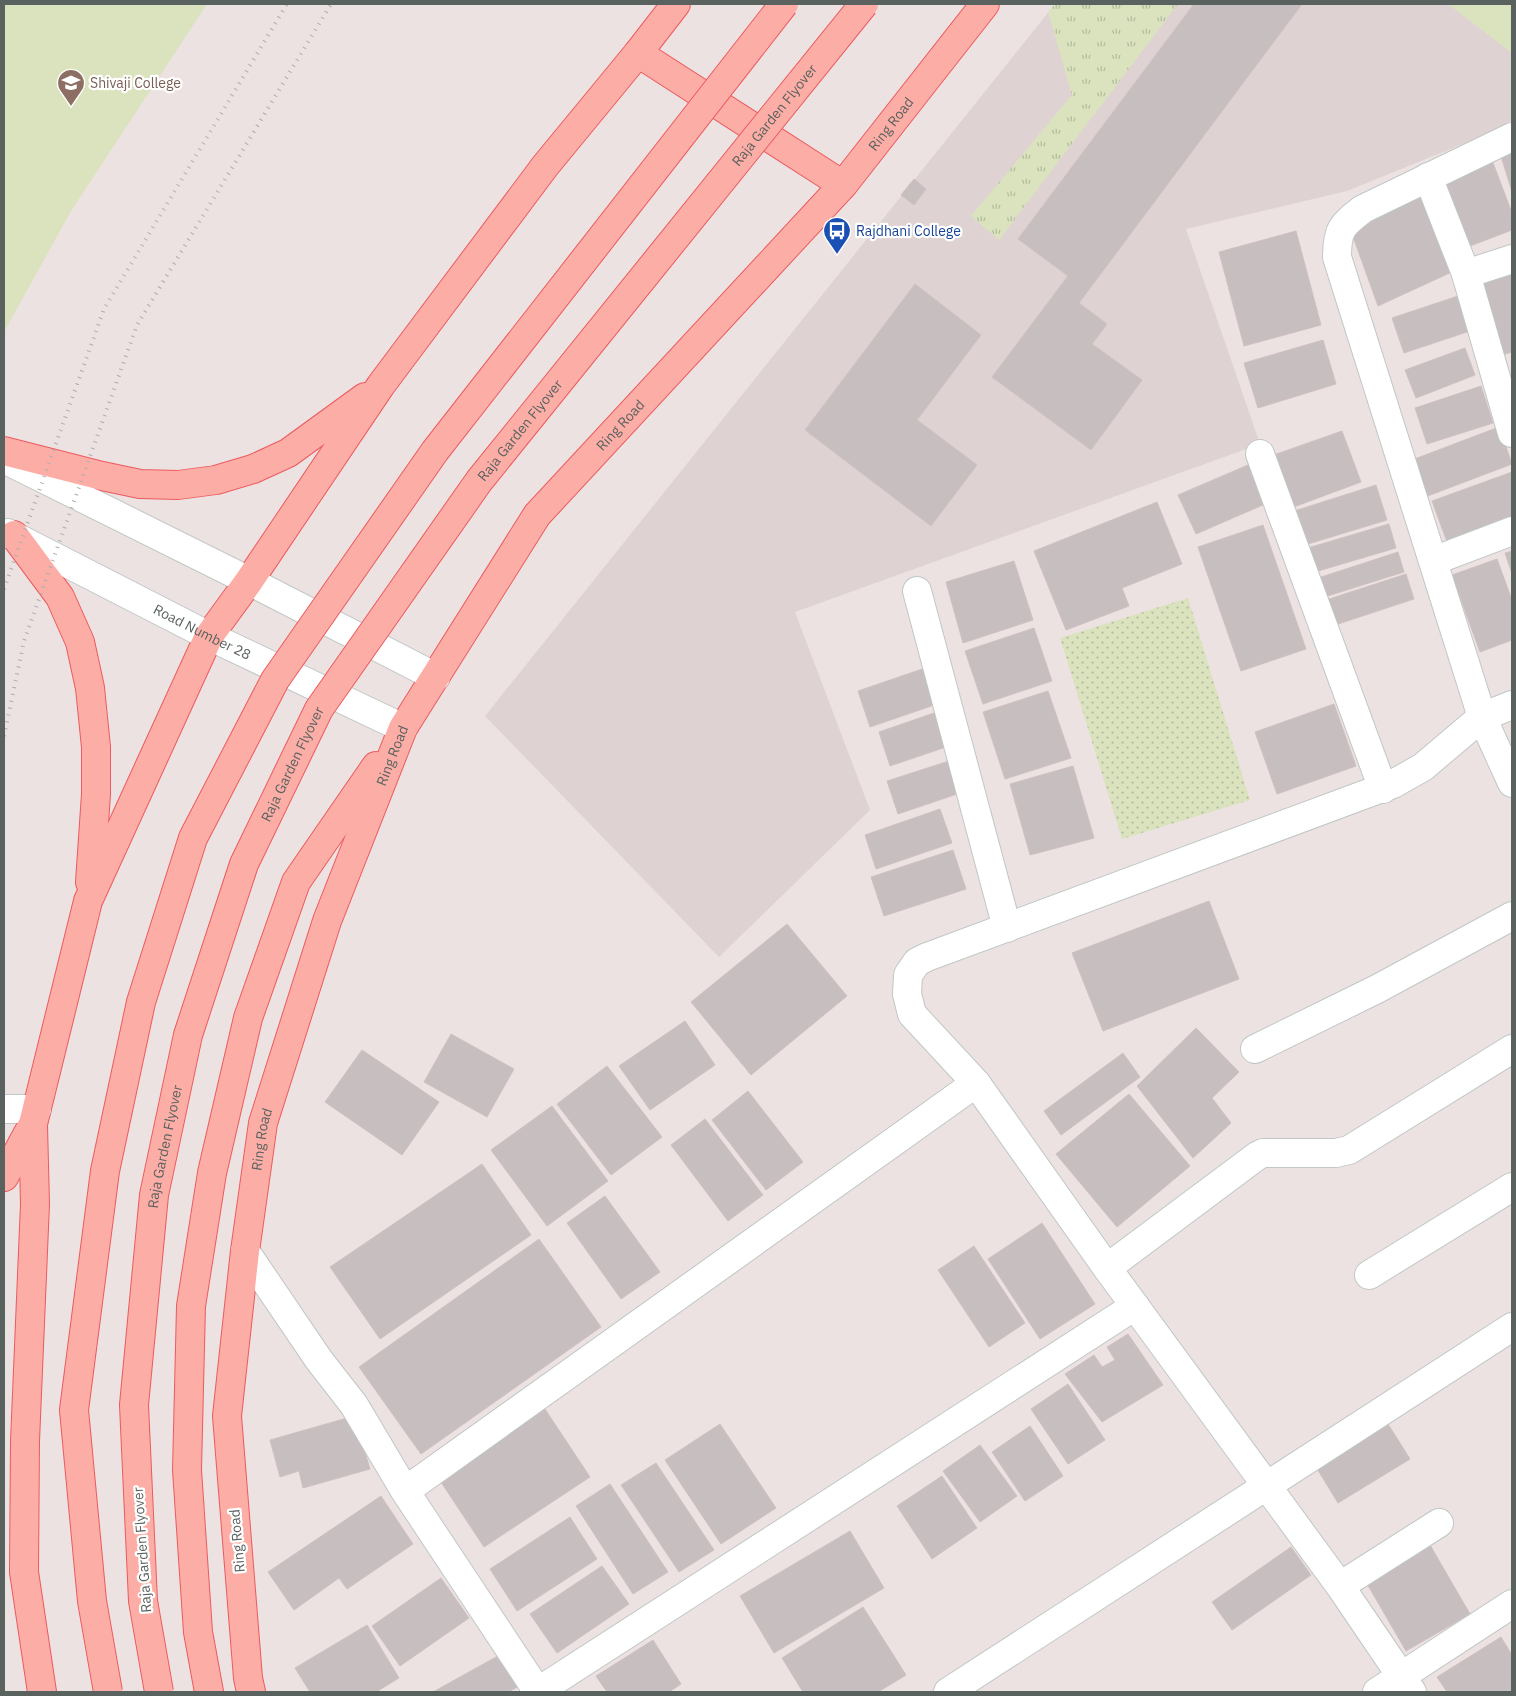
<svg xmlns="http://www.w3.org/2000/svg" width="1516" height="1696" viewBox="0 0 1516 1696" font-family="'IBM Plex Sans',sans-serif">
<defs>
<pattern id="grass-tufts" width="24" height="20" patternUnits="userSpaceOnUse" patternTransform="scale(1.25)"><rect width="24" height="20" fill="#dae3be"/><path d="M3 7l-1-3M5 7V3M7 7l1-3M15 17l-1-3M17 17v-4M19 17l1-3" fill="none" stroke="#b4bb9e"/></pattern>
<pattern id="park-dots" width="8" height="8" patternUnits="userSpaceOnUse" patternTransform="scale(1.25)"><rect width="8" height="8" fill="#dae3be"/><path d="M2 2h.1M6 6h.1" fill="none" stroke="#b4bb9e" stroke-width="1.8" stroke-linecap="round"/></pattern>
</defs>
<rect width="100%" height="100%" fill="#ece2e1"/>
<polygon fill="#dfd2d2" points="1055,4 1512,4 1512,120 1490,133 1347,191 1186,229 1260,444 795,612 870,810 719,957 485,716"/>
<polygon fill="url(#grass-tufts)" points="1055,4 1178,4 999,240 971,216 1072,95 1048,12"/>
<polygon fill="url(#park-dots)" points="1188,598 1250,800 1122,839 1060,638"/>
<g fill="#dae3be">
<polygon points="4,4 207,4 71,211 4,332"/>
<polygon points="1448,4 1512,4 1512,53"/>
</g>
<g fill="#c7bebf" stroke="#d1c0c1">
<polygon points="1194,4 1302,4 1079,303 1107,324 1092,344 1142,380 1091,450 992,377 1068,276 1018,239"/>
<polygon points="1512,149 1512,192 1500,153"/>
<polygon points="1490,155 1512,213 1512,230 1470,246 1442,173"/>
<polygon points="914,179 926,189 914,205 901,195"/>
<polygon points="1419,190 1456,270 1378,306 1352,234"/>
<polygon points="1296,231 1321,325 1244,346 1219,252"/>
<polygon points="1512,275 1512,352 1499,356 1478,284"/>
<polygon points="915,284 981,335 917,420 977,465 931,526 805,430"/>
<polygon points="1461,295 1473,330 1404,353 1392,318"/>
<polygon points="1323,340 1336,384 1258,408 1244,363"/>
<polygon points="1465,348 1475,375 1416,398 1405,370"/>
<polygon points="1481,386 1493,423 1427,444 1415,408"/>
<polygon points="1499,427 1512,464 1425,497 1412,460"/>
<polygon points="1342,431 1361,482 1291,508 1271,456"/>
<polygon points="1255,462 1272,501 1196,534 1178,495"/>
<polygon points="1512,472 1512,519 1447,542 1432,501"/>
<polygon points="1376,485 1387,520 1298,547 1288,513"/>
<polygon points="1157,502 1182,564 1122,588 1129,606 1066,630 1034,551"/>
<polygon points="1389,524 1396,548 1308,574 1301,550"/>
<polygon points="1263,525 1306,649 1241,671 1198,547"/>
<polygon points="1512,551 1512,574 1505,553"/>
<polygon points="1398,552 1404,572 1318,599 1312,580"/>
<polygon points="1497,559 1512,600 1512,640 1480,652 1452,575"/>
<polygon points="1014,561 1033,620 963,643 946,582"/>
<polygon points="1406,574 1414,599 1329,627 1320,602"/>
<polygon points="1034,628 1052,681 983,704 965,651"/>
<polygon points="931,666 943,702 870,727 858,691"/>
<polygon points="1048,691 1071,758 1005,779 983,712"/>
<polygon points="1334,704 1356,766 1277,794 1255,732"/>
<polygon points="937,712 949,746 890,766 879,732"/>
<polygon points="949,761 960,793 898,814 887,781"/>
<polygon points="1073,766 1094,838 1030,855 1010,784"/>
<polygon points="940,809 952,843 876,869 865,835"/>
<polygon points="953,850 966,889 884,916 871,877"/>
<polygon points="1209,901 1239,979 1103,1031 1072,953"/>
<polygon points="787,924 847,996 751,1075 691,1002"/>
<polygon points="685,1021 715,1065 650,1110 619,1066"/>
<polygon points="1196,1028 1239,1072 1212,1098 1231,1123 1193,1158 1137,1086"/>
<polygon points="451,1034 514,1069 487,1117 424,1082"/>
<polygon points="362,1050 439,1102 402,1155 325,1102"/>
<polygon points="1123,1053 1140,1077 1061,1135 1044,1111"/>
<polygon points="607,1066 662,1137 611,1175 557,1104"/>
<polygon points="748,1091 803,1162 766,1190 712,1120"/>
<polygon points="1129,1094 1190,1166 1117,1227 1056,1154"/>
<polygon points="552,1106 608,1181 547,1226 491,1150"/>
<polygon points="705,1119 763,1195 728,1221 671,1145"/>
<polygon points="482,1164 531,1235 380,1339 330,1267"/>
<polygon points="605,1196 660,1272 621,1299 567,1223"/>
<polygon points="1042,1223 1095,1304 1040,1339 988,1259"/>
<polygon points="539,1239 601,1327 421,1454 359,1367"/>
<polygon points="974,1246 1025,1323 989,1347 938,1270"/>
<polygon points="1128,1334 1163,1385 1102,1422 1065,1374 1094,1355 1102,1367 1115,1360 1107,1347"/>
<polygon points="1068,1384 1105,1440 1068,1464 1031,1409"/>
<polygon points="541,1403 590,1477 484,1547 435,1473"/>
<polygon points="354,1416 370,1469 303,1488 299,1471 280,1477 270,1440"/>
<polygon points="720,1424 776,1508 721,1544 665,1460"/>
<polygon points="1388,1424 1410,1459 1338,1503 1316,1467"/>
<polygon points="1030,1426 1063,1476 1025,1501 992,1452"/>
<polygon points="980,1445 1017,1496 980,1522 943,1471"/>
<polygon points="656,1463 714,1550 679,1572 621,1485"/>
<polygon points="942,1476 977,1528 932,1559 897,1506"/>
<polygon points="610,1484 668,1572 633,1594 576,1506"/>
<polygon points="381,1496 413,1544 347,1589 339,1578 294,1610 268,1572"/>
<polygon points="570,1517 597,1559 517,1611 490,1569"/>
<polygon points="850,1531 884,1588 774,1653 740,1596"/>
<polygon points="1430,1545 1470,1614 1406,1651 1366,1582"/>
<polygon points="1291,1547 1311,1575 1232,1630 1212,1602"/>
<polygon points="602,1566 629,1604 557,1653 530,1614"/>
<polygon points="441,1578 469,1618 400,1666 372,1626"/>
<polygon points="863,1607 906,1675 878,1692 803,1692 782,1658"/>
<polygon points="367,1625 399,1678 376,1692 310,1692 295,1668"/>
<polygon points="1501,1637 1512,1655 1512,1692 1447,1692 1437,1677"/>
<polygon points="653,1640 681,1684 669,1692 607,1692 596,1676"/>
<polygon points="505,1652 524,1684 508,1692 433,1692"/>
</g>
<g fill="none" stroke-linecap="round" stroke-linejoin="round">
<defs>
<g id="minor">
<path d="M1512,137L1363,209C1342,225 1337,229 1337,257L1482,717L1512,783"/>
<polyline points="1428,177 1466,274 1512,259"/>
<polyline points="1466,274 1512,433"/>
<polyline points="1260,454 1383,789"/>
<polyline points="4,459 249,581 436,677"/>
<path id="s1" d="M8,533L209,636L403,728"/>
<polyline points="1433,561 1512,531"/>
<polyline points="917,591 1007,928"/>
<polyline points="1255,1049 1377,989 1512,916"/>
<polyline points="4,1109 37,1109"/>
<polyline points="245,1251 319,1360 354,1405 405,1491 538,1692"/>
<polyline points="1107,1268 1257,1156 1263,1153 1336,1153 1349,1150 1512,1049"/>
<polyline points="1369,1275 1512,1187"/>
<polyline points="405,1491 976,1083"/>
<polyline points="1340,1586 1439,1523"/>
<polyline points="537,1692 1135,1306"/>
<polyline points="948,1692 1512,1327"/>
<polyline points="1377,1692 1512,1604"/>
<polyline points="1412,1692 1340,1586 1107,1268 976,1083 912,1014 907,994 908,975 917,962 927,957 1393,784 1423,767 1482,717 1512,705"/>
</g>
<g id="major">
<polyline points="638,53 843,185"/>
<polyline points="4,451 102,476 140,484 178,485 216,480 253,469 288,453 365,397"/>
<polyline points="14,535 60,597 80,642 90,688 96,747 96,794 90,882"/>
<polyline points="33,1125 35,1204 25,1441 24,1572 42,1692"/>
<polyline points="4,1177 33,1124 88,901 209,636 249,581 381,385 545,166 638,53 676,4"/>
<polyline points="209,1692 198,1632 187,1470 191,1306 212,1173 248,1018 296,882 376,766"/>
<path id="s2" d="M251,1692L248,1678L227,1416L245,1251L263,1123L327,921L403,728L537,515L843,185L985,4"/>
</g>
</defs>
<use href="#minor" stroke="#c0c7c6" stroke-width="30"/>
<use href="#major" stroke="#ec5a5f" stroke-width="30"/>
<use href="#minor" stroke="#fff" stroke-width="28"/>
<use href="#major" stroke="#fcaea6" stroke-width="28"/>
<g stroke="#acaead" stroke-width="4" stroke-dasharray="1 6" stroke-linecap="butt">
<polyline points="4,589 104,309 287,4"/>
<polyline points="4,736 24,641 137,325 331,4"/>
</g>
<defs>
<g id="major-bridge">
<polyline points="108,1692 92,1601 74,1410 105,1171 141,1002 193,838 275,680 435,451 784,4"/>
<path id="s3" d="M159,1692L143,1601L134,1405L154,1195L188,1035L244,864L319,709L479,481L864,4"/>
</g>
</defs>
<use href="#major-bridge" stroke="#ec5a5f" stroke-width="30" stroke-linecap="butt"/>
<use href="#major-bridge" stroke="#fcaea6" stroke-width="28"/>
</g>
<defs>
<symbol id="university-pin" viewBox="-11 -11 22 30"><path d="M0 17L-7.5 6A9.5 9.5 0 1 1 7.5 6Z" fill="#8d6e63" stroke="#fff"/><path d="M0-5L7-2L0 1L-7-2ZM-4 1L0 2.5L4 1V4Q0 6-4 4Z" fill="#fff"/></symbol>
<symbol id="bus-pin" viewBox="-11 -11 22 30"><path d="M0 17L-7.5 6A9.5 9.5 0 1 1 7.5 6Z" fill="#1a4fb4" stroke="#fff"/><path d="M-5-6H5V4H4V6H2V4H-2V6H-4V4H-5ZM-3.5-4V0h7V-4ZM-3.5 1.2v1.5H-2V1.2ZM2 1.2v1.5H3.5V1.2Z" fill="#fff"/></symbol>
</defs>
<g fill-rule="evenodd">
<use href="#university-pin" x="55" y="67" width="32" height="43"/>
<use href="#bus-pin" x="821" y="215" width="32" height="43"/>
</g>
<g text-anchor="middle" stroke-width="4.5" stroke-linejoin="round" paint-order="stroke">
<g font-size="14" fill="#785e54" stroke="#fff" text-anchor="start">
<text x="90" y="88">Shivaji College</text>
</g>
<g font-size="14" fill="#5a6260" stroke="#fff">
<text dy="5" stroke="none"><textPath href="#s3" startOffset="1764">Raja Garden Flyover</textPath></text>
<text dy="5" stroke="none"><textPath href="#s2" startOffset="1771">Ring Road</textPath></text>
<text dy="5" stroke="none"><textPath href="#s2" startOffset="1366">Ring Road</textPath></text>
<text dy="5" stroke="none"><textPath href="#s3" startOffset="1359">Raja Garden Flyover</textPath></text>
<text dy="5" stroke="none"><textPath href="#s1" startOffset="218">Road Number 28</textPath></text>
<text dy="5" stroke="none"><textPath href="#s2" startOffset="962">Ring Road</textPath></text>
<text dy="5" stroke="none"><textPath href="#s3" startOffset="954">Raja Garden Flyover</textPath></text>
<text dy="5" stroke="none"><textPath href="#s2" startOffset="556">Ring Road</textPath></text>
<text dy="5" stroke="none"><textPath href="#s3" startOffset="549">Raja Garden Flyover</textPath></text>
<text transform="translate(237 1541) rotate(-95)" y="5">Ring Road</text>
<text transform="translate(142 1550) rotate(-94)" y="5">Raja Garden Flyover</text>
</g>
<g font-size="14" fill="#164399" stroke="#fff" text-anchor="start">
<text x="856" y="236">Rajdhani College</text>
</g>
</g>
<rect width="1516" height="1696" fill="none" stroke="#5a6260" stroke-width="10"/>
</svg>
